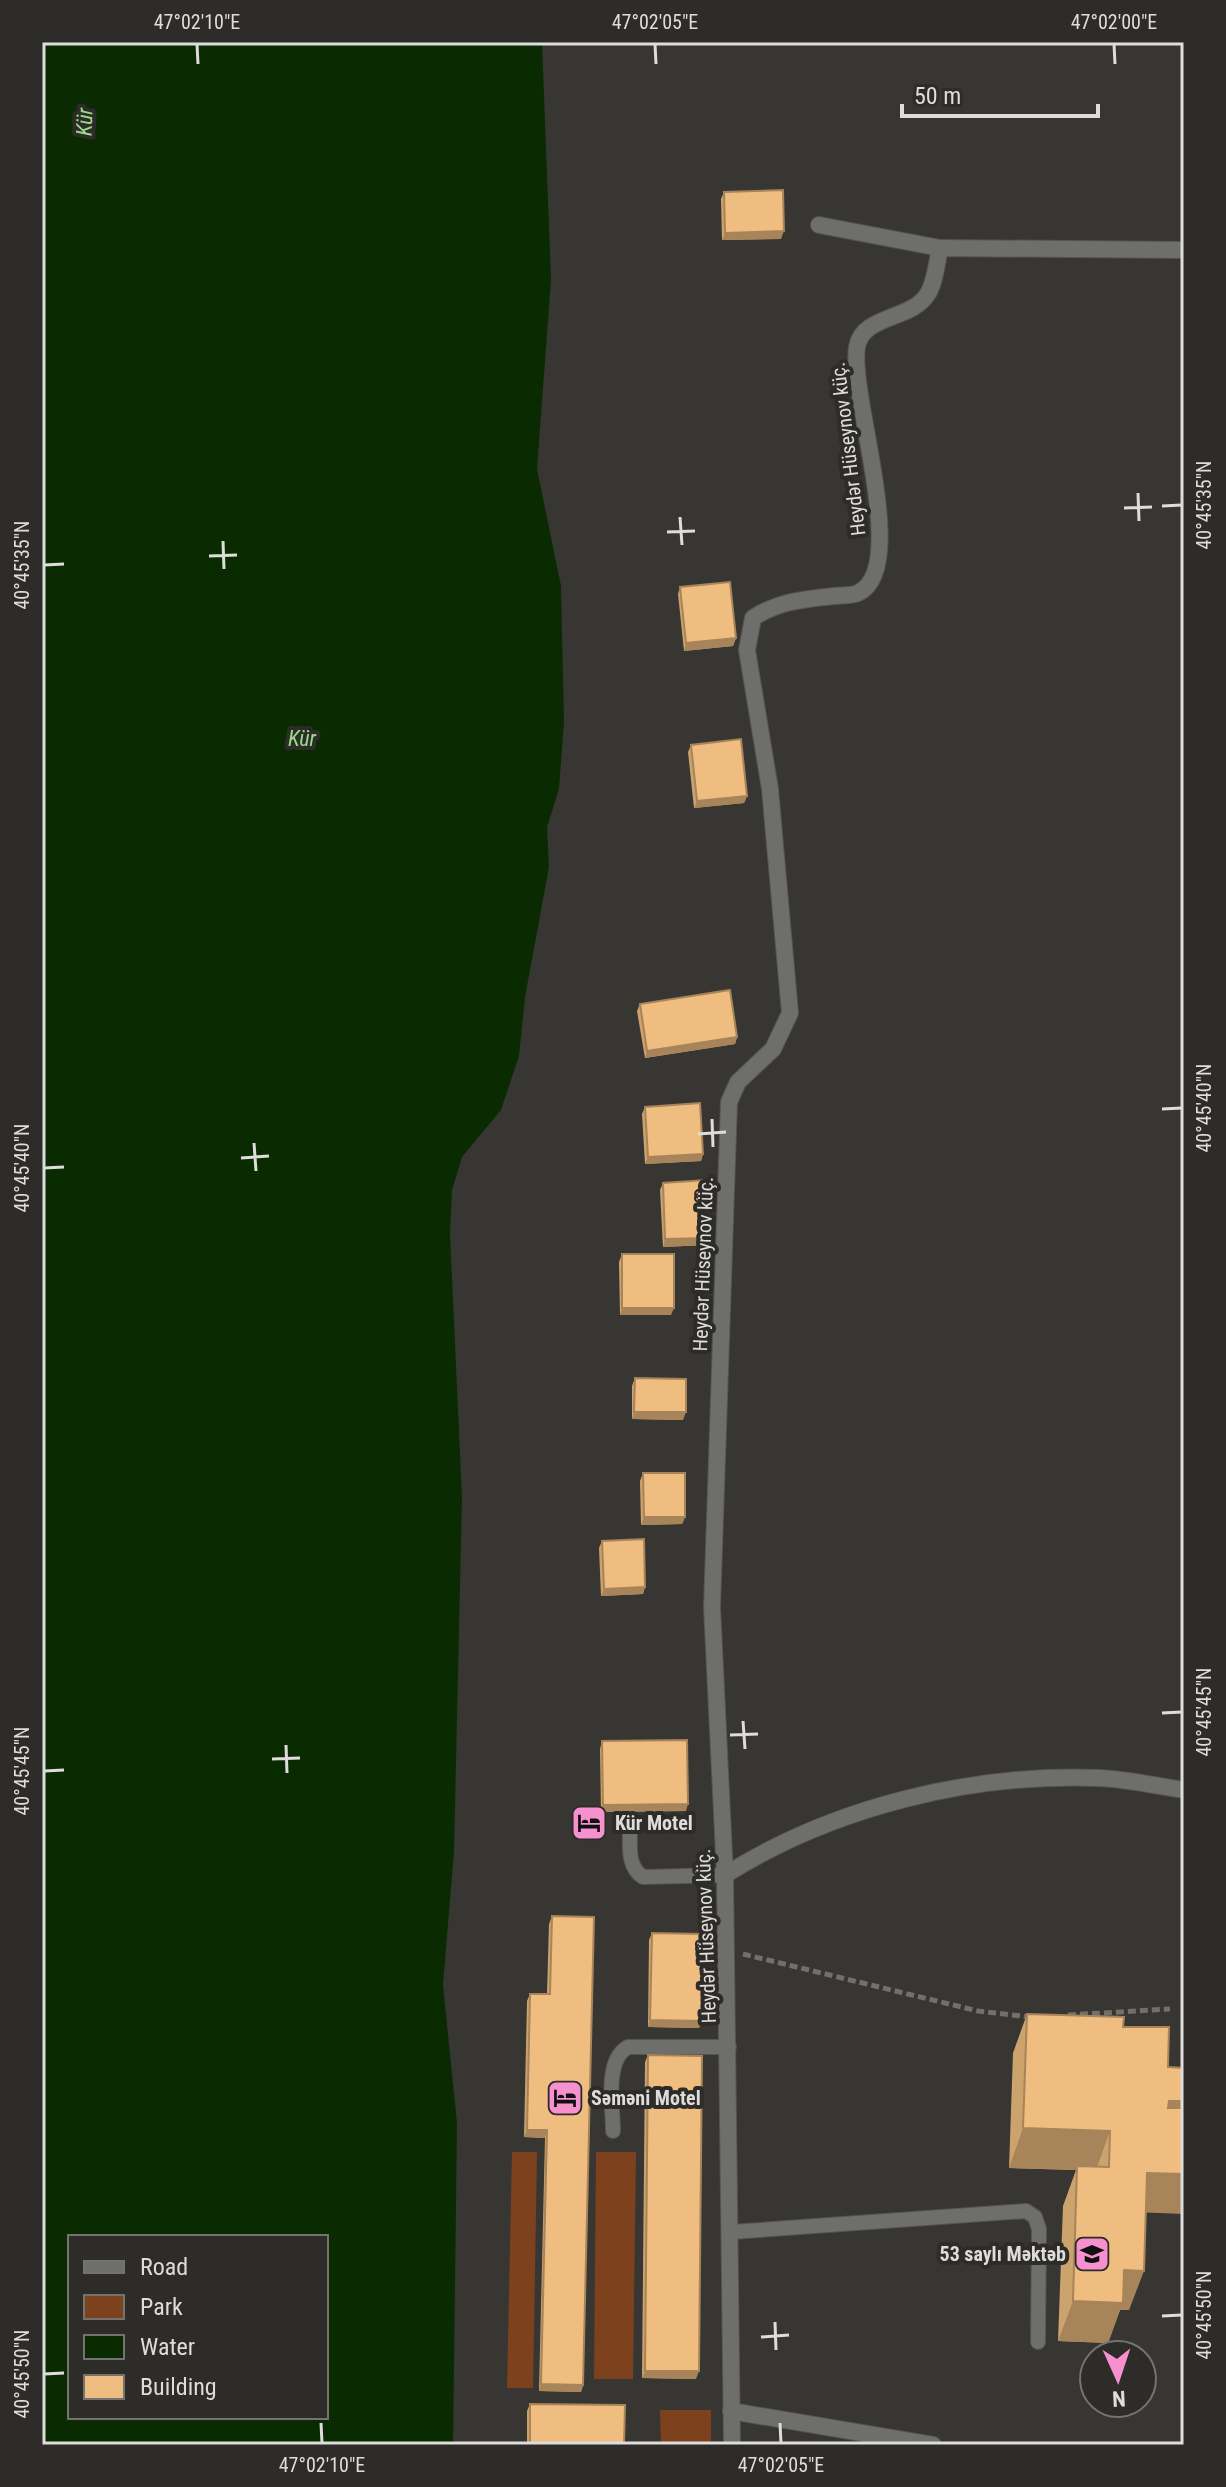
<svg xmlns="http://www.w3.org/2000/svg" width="1226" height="2487" viewBox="0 0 1226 2487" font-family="'Roboto Condensed',sans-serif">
<rect width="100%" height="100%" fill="#373632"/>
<g fill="#7d421d">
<polygon points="512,2152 537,2152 533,2388 507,2388"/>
<polygon points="596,2152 636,2152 633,2379 594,2379"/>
<polygon points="660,2410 711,2410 711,2445 661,2445"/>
</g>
<path fill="#0a2b02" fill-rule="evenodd" d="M42,42H542L551,280L537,469L561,586L564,722L559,789L547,827L549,867L525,997L519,1056L501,1110L462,1157L452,1190L450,1234L462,1497L454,1851L443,1985L457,2123L453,2445H42ZM70,2237H326V2417H70Z"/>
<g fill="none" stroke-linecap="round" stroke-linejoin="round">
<defs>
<g id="lane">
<path d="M630,1829C630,1846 627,1867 643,1877L725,1875"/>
<path d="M613,2131C613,2107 604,2060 628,2047H729"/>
<polyline points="731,2232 1026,2211 1035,2217 1039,2229 1038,2342"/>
</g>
<g id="street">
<polyline points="819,225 940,248"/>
<path d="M725,1875C833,1807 971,1773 1099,1778C1127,1779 1156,1786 1184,1790"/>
<polyline points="731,2411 933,2445"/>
<path d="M732,2445L725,1875L712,1607L729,1102L738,1082L773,1049L790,1013L770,789L747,650L753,618C778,601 805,599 834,596C841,595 852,596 858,593C911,569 849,396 857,347C862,315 911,320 927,295C935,284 937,261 940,248L1184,250"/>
</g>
</defs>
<use href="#lane" stroke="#555450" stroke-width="16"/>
<use href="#street" stroke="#555450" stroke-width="18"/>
<g stroke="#71706d" stroke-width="5" stroke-dasharray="8 4" stroke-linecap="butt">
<polyline points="743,1954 978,2011 1030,2017"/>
<polyline points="1068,2015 1170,2009"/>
</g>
<use href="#lane" stroke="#6e6e6c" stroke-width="14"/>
<use href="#street" stroke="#6e6e6c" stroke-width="16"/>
</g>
<g fill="#cda36d">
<polygon points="724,192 781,239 722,240 721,199"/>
<polygon points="680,587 736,638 733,646 684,651 678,594"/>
<polygon points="691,745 747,796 744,803 694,808 688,752"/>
<polygon points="640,1004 737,1037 735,1044 645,1058 637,1011"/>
<polygon points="645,1107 703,1154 701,1161 645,1164 642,1114"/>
<polygon points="663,1183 709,1238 706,1245 663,1247 660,1190"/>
<polygon points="622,1254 671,1315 620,1315 619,1262"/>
<polygon points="635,1378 683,1420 632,1419 632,1386"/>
<polygon points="643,1473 685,1517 682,1524 641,1525 640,1481"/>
<polygon points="602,1541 645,1587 643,1594 601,1596 599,1548"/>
<polygon points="602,1741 686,1811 601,1812 600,1749"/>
<polygon points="552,1916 583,2385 581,2392 539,2391 545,2138 524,2137 527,2001 530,1994 547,1994 549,1924"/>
<polygon points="652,1933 701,2021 699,2028 648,2027 649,1940"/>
<polygon points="1027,2014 1123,2027 1146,2213 1129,2310 1120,2310 1108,2343 1058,2341 1063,2206 1076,2170 1009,2168 1013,2053"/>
<polygon points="648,2055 696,2379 642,2378 645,2062"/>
<polygon points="530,2404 624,2445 527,2445 527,2411"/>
</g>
<g fill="#a78459">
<polygon points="784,231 781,239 722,240 725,233"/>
<polygon points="736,638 733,646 684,651 686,643"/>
<polygon points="747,796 744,803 694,808 697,801"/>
<polygon points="737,1037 735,1044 645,1058 647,1051"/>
<polygon points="703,1154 701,1161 645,1164 648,1157"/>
<polygon points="709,1238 706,1245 663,1247 665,1239"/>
<polygon points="622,1308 674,1308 671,1315 620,1315"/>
<polygon points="634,1412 686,1412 683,1420 632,1419"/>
<polygon points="644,1517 685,1517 682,1524 641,1525"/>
<polygon points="645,1587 643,1594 601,1596 604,1589"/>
<polygon points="688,1804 686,1811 601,1812 603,1805"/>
<polygon points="650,2020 701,2021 699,2028 648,2027"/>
<polygon points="1169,2101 1184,2101 1184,2119 1154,2140"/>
<polygon points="1023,2128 1110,2131 1096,2170 1077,2166 1076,2170 1009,2168"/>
<polygon points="527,2130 547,2130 545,2138 524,2137"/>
<polygon points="1147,2173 1184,2174 1184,2214 1133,2212"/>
<polygon points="1124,2270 1144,2271 1129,2310 1120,2310 1108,2343 1058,2341 1073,2301"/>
<polygon points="645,2371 699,2371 696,2379 642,2378"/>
<polygon points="541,2384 583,2385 581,2392 539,2391"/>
</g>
<g fill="#eebd7f" stroke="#a78459" stroke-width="2">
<polygon points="783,190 784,231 725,233 724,192"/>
<polygon points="730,582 736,638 686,643 680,587"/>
<polygon points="741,739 747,796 697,801 691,745"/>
<polygon points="730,990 737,1037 647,1051 640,1004"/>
<polygon points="700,1103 703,1154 648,1157 645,1107"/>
<polygon points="706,1180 709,1238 665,1239 663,1183"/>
<rect x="622" y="1254" width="52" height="54"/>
<polygon points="635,1378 686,1379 686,1412 634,1412"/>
<polygon points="643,1473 685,1473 685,1517 644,1517"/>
<polygon points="644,1539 645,1587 604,1589 602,1541"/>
<polygon points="687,1740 688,1804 603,1805 602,1741"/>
<polygon points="552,1916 594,1917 583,2385 541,2384 547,2130 527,2130 530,1994 550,1994"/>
<polygon points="652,1933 703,1934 701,2021 650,2020"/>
<polygon points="1027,2014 1124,2017 1123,2027 1169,2027 1168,2067 1184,2068 1184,2101 1169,2101 1168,2108 1184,2108 1184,2174 1147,2173 1144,2271 1124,2270 1123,2303 1073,2301 1077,2166 1109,2167 1110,2131 1023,2128"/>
<polygon points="648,2055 702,2056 699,2371 645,2371"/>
<polygon points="530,2404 625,2405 624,2445 530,2445"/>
</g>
<path fill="none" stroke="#dedddb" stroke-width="3" d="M197,44L198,64M655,44L656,64M1114,44L1115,64M1138,493L1139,521M1162,506L1182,505M1124,508L1152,507M680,517L682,545M667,532L695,531M223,541L224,569M209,556L237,555M44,565L64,564M1162,1109L1182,1108M712,1119L713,1147M698,1134L726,1132M254,1143L256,1171M241,1158L269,1156M44,1168L64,1167M1162,1713L1182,1712M743,1721L745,1749M730,1735L758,1734M286,1745L287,1773M272,1759L300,1758M44,1771L64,1770M1162,2316L1182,2315M775,2322L776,2350M761,2337L789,2335M44,2374L64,2373M321,2423L322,2443M780,2423L781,2443"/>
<defs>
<symbol id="hotel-square" viewBox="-11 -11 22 22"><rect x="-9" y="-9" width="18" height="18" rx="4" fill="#f690cf" stroke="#2d2c29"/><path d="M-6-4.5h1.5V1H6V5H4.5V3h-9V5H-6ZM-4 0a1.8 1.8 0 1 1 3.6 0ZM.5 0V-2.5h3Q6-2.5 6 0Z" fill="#111"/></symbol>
<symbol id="school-square" viewBox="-11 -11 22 22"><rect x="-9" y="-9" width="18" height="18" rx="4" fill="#f690cf" stroke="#2d2c29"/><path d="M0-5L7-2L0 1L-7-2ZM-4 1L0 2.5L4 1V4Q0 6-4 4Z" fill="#111"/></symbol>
</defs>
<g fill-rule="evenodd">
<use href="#hotel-square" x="569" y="1803" width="40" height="40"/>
<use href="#hotel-square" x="545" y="2078" width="40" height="40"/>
<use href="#school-square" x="1072" y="2234" width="40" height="40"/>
</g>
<g text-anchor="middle" stroke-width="8" stroke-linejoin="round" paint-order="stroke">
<g font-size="20" fill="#dedddb" stroke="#2d2c29">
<text transform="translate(848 449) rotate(-97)" y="7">Heydər Hüseynov küç.</text>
<text transform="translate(703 1264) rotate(-88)" y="7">Heydər Hüseynov küç.</text>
<text transform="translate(706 1936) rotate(-92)" y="7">Heydər Hüseynov küç.</text>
</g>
<g font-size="20" font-weight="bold" fill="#dedddb" stroke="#2d2c29" text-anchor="start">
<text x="615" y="1830">Kür Motel</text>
<text x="591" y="2105">Səməni Motel</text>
<text x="1066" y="2261" text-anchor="end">53 saylı Məktəb</text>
</g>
<g font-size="22" font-style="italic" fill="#9ada89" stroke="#2d2c29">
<text transform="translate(84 122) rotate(-88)" y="8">Kür</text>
<text x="302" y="746">Kür</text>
</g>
</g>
<rect width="1226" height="2487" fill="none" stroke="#2d2c29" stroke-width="88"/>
<rect x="68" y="2235" width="260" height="184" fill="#2d2c29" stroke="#747370" stroke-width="2"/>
<rect x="84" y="2261" width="40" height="12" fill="#6e6e6c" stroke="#747370" stroke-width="2"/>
<text x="140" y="2275" font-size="24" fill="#dedddb">Road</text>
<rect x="84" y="2295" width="40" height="24" fill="#7d421d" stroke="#747370" stroke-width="2"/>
<text x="140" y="2315" font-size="24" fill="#dedddb">Park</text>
<rect x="84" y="2335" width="40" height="24" fill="#0a2b02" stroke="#747370" stroke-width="2"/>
<text x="140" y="2355" font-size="24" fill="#dedddb">Water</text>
<rect x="84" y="2375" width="40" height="24" fill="#eebd7f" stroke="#747370" stroke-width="2"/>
<text x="140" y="2395" font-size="24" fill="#dedddb">Building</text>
<g transform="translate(1118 2379) rotate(177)"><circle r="38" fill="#2d2c29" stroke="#747370" stroke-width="2"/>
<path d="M0-6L14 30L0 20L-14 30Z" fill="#f690cf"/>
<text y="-12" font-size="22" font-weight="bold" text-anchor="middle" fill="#dedddb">N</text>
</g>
<path d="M902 104v12h196v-12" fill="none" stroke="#dedddb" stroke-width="4"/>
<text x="914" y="104" font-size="24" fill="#dedddb" stroke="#2d2c29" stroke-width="6" paint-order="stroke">50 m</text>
<rect x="44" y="44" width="1138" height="2399" fill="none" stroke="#dedddb" stroke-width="3"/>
<g font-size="20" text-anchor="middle" fill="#dedddb">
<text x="197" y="29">47°02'10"E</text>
<text x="655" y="29">47°02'05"E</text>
<text x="1114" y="29">47°02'00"E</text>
<text transform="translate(1204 505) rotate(-90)" y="7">40°45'35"N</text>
<text transform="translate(22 565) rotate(-90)" y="7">40°45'35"N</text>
<text transform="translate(1204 1108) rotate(-90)" y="7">40°45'40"N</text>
<text transform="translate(22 1168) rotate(-90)" y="7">40°45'40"N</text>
<text transform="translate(1204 1712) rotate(-90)" y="7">40°45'45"N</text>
<text transform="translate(22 1771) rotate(-90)" y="7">40°45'45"N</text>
<text transform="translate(1204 2315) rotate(-90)" y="7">40°45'50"N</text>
<text transform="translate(22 2374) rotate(-90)" y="7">40°45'50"N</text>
<text x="322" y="2472">47°02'10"E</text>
<text x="781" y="2472">47°02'05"E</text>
</g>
</svg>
